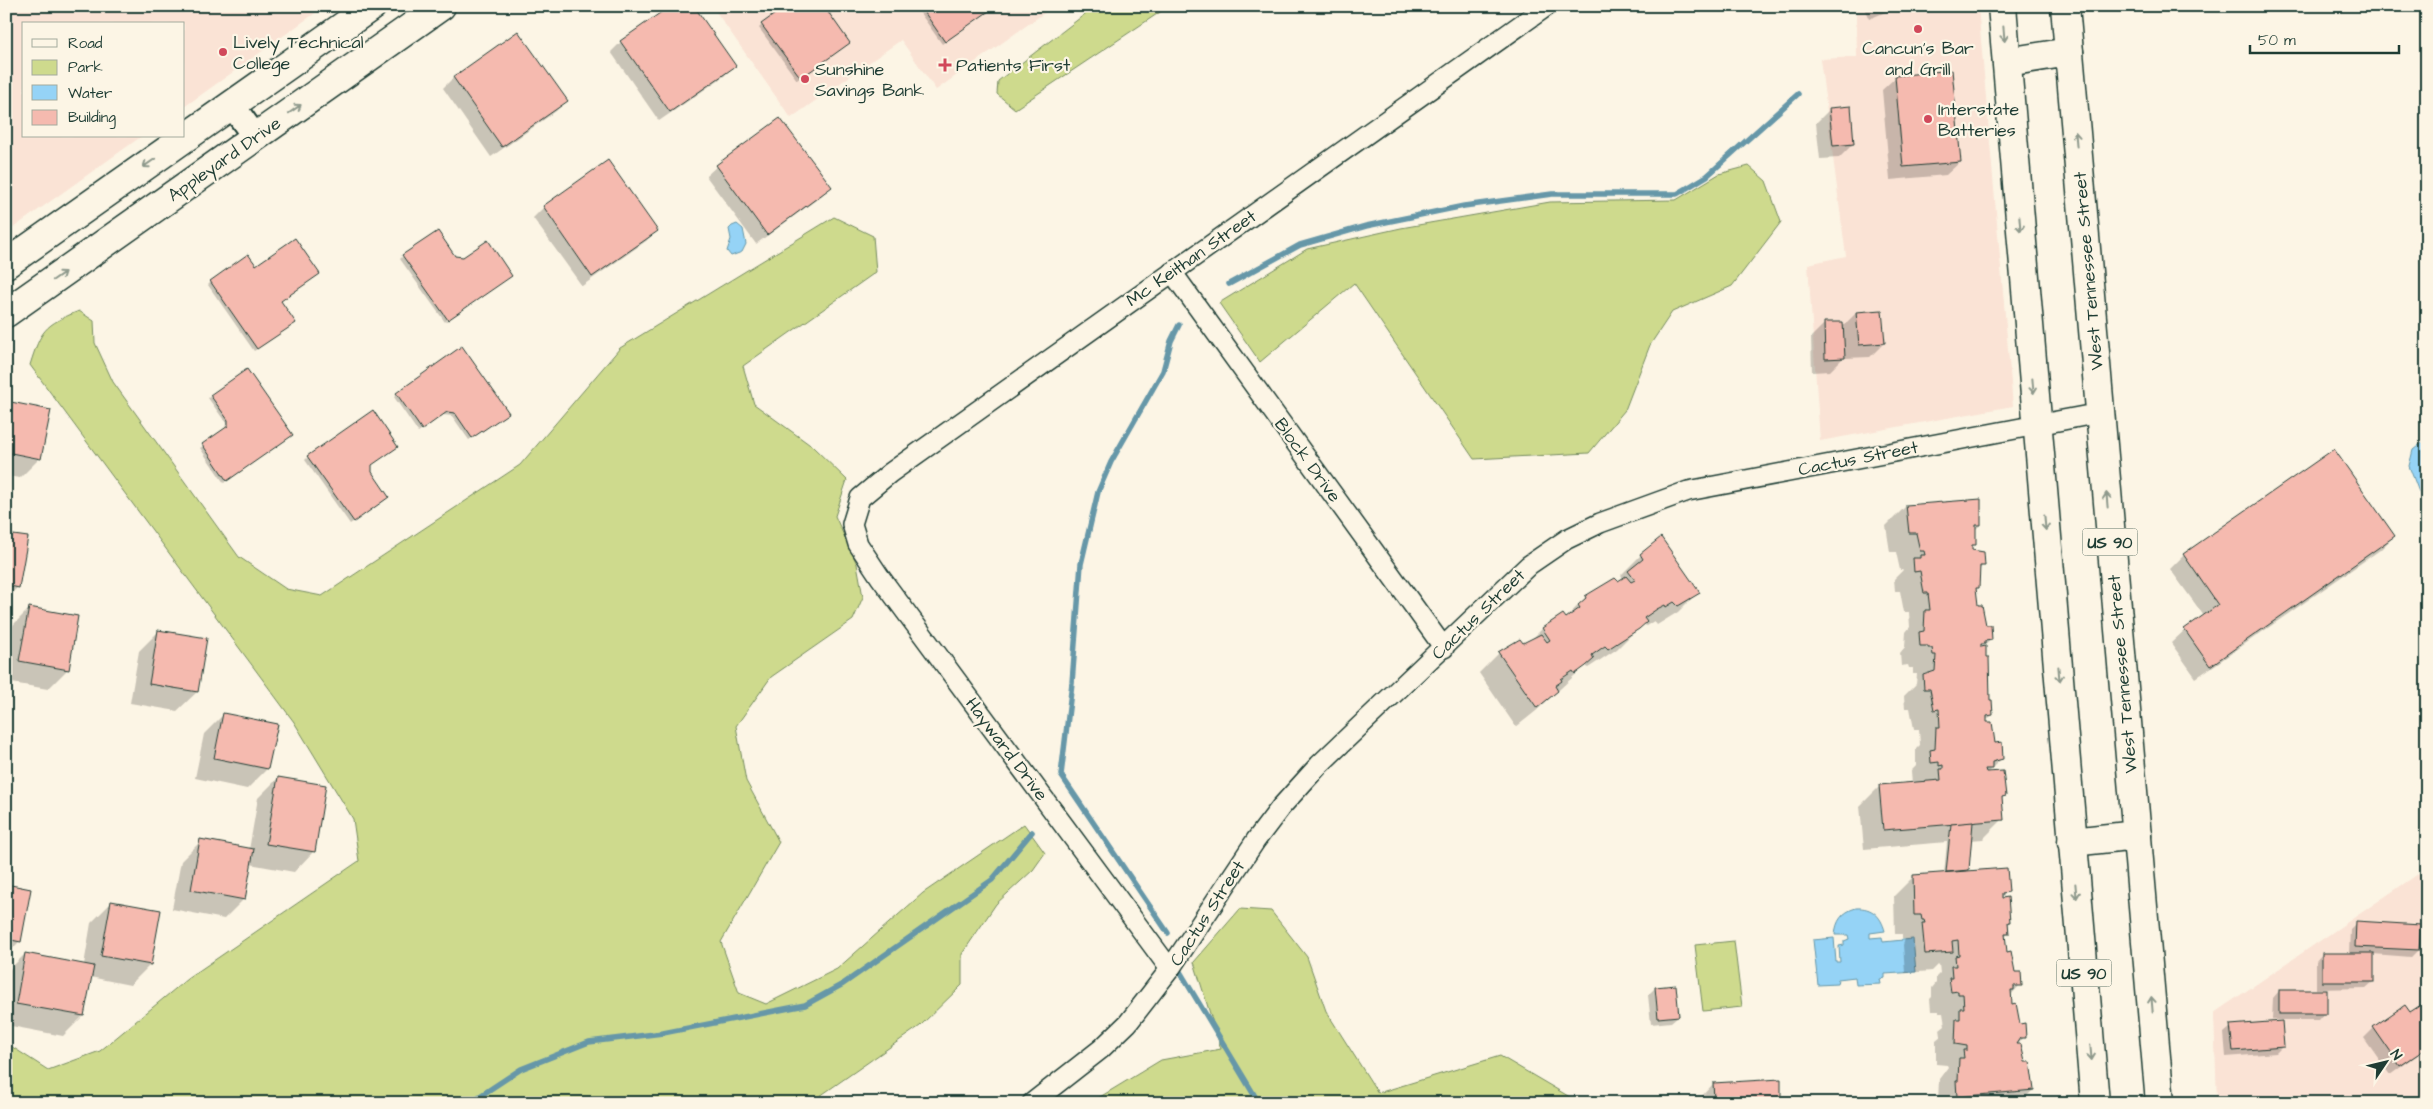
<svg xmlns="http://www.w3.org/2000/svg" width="2433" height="1109" viewBox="0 0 2433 1109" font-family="'Architects Daughter',sans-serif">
<rect width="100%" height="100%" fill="#fcf5e5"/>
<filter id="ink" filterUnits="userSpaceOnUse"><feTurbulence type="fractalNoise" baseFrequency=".02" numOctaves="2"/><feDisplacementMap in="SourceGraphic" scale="10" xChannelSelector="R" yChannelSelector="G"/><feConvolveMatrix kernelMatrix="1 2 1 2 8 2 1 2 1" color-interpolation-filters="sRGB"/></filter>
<g filter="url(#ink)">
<g fill="#fae3d5">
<polygon points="6,6 325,6 184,107 184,24 24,24 24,136 142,136 6,233"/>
<polygon points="712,6 1054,6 936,90 901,40 791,118"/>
<polygon points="1856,6 1978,6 2013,406 1820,441 1808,264 1846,256 1820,59 1857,57"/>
<polygon points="2427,868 2427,1103 2217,1103 2214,1013"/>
</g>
<g fill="#ceda8d" stroke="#768c60">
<polygon points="1091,6 1169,6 1015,109 997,94 998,81 1089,11"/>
<polygon points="1749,166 1766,181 1781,222 1732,286 1672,312 1650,345 1625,410 1589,453 1474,459 1354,283 1260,362 1219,303 1307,249 1401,228 1550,202 1676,200 1719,174"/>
<path d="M834,217L873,236L876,272L743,366L754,404L813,447L847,480L835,516L857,564L863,597L853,620L771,677L736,726L746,781L779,842L721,942L739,993L766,1004L837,969L923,893L1024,824L1045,853L1033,870L996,904L962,954V985L920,1026L810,1103H6V1043L48,1070L100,1051L187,979L359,861L353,819L294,722L30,365C41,330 44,325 79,311L94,321L95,343L113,382L239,557L286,589L322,596L520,465L620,348Z"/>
<polygon points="1240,909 1271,911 1307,957 1326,1011 1378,1093 1500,1056 1580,1103 1090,1103 1161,1060 1221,1049 1194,962"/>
<polygon points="1734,941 1742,1007 1703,1011 1695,945"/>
</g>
<g fill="#95d3f6" stroke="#6697a8">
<polygon points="737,224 743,229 746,244 742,252 731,256 727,251 731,239 729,229 732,226"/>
<polygon points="2427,439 2427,513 2409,466 2413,450"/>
<path d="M1856,908C1872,907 1881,916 1885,931L1870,933V938L1882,937L1883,942L1913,939L1916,972L1885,974V978L1880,979L1881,984L1856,985L1855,977L1838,979L1837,984L1818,985L1813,940L1834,938L1836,962H1840L1839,946L1844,945V941L1849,939L1848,935H1835C1836,921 1842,912 1856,908Z"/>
</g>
<g fill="#0003">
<polygon points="915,6 995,6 942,44"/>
<polygon points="1863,6 1900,6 1869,19"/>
<polygon points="828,14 846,45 797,80 759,28 762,25"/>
<polygon points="518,32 566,101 556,111 491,157 443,88 453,78"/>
<polygon points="621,42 734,66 724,76 659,121 611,52"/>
<polygon points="1896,77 1960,162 1946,175 1890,180 1882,90"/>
<polygon points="1830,109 1853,144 1839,158 1820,159 1816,123"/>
<polygon points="780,119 830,187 820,197 756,244 706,176 717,166"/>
<polygon points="608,162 656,231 646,241 582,286 533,218 544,207"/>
<polygon points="403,256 455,257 508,278 445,322 400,259"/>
<polygon points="211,282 280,302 291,326 254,351 208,285"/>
<polygon points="1856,313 1884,343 1870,357 1845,358 1845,356 1830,371 1812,372 1811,337 1825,323 1842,327"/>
<polygon points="462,348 504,416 469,440 452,416 443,415 418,432 394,397"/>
<polygon points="211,396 288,438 224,483 200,448 225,430 226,423 208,398"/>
<polygon points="6,403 40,458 20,478 6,476"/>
<polygon points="308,457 370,472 385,500 350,524 305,460"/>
<polygon points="1906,506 1980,525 1975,530 1974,545 1971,548 1971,551 1983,565 1979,570 1978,587 1975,590 1976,606 1991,640 1984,646 1989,702 1992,715 1986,721 2002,758 1986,774 2004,796 2001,799 2003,819 1983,839 1970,840 1968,870 1966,872 2008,891 2000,899 2009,921 2008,934 2004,937 2006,953 2020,985 2010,996 2010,1005 2024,1037 2017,1045 2033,1090 2020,1103 1938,1103 1939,1079 1948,1067 1947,1065 1936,1064 1936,1040 1941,1036 1940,1029 1945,1025 1943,1013 1939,1013 1939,1011 1931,1011 1930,999 1932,997 1932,988 1936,983 1936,977 1940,973 1939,964 1932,971 1905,973 1903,945 1905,939 1902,939 1902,934 1895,934 1894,896 1914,876 1944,874 1947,842 1864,849 1860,806 1880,786 1912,784 1911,771 1916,766 1916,749 1920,745 1919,729 1914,729 1910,708 1905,708 1904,696 1916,684 1917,674 1913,674 1913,668 1909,668 1908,665 1901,666 1900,653 1905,647 1906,632 1910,627 1909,612 1904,612 1900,591 1895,591 1894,579 1903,570 1900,570 1896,552 1890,552 1886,526"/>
<polygon points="6,535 18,587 6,599"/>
<polygon points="2394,536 2380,550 2196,678 2171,643 2185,630 2204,616 2170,569 2184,555"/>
<polygon points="1641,555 1698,592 1678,612 1657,625 1654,621 1646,626 1644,624 1640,626 1617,649 1588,668 1586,665 1536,711 1516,727 1479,673 1499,653 1520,640 1523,645 1530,641 1542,629 1563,616 1565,619 1586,597 1618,583 1623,578 1621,575"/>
<polygon points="29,609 68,669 48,689 6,682 6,646 9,629"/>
<polygon points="159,631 197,692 177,711 130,703 139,651"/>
<polygon points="224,714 276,725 267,769 247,789 195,778 204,734"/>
<polygon points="278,778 313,852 294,872 250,864 244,899 224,919 172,909 181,861 201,841 249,850 258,798"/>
<polygon points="6,886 20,941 6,955"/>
<polygon points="111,903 150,965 130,985 90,977 83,1016 63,1036 6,1025 6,973 25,954 84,965 91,923"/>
<polygon points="2427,907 2427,926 2419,915"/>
<polygon points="2357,922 2418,950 2411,957 2373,954 2373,982 2366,988 2316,989 2316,961 2322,954 2349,954 2350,929"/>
<polygon points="1655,988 1678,1016 1671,1022 1651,1024 1648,995"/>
<polygon points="2279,991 2325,1013 2319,1020 2272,1020 2273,998"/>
<polygon points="2231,1027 2283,1046 2276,1053 2226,1057 2224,1033"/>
<polygon points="2374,1028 2427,1048 2390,1075 2364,1038"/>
<polygon points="1713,1084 1780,1103 1700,1103 1700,1098"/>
<polygon points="2427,1092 2427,1103 2421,1103 2418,1100"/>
</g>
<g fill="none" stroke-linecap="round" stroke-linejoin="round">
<g stroke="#6697a8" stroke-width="5.5">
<polyline points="1229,284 1300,245 1366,226 1464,206 1552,194 1677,194 1707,176 1798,94"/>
<polyline points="1168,933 1061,775 1072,683 1081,564 1098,492 1111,462 1163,371 1171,341 1179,325"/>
<polyline points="1179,970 1259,1103"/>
<polyline points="474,1103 477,1098 521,1069 589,1042 663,1033 805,1005 843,984 992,880 1032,832"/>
</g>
</g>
<g fill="#f5baaf" stroke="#1f3d34">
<polygon points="670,6 694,6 736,66 670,112 620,41"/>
<polygon points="786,6 824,6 850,43 801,78 761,24"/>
<polygon points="824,6 839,6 829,14"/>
<polygon points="920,6 996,6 945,42"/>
<polygon points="518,31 568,101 502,147 453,77"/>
<polygon points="1952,70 1961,162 1903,167 1895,76"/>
<polygon points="1851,106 1854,144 1833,146 1829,108"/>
<polygon points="780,118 832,187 767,235 716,165"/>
<polygon points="608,160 658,231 592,277 543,206"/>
<polygon points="438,231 455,256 463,257 488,240 512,276 448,320 402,255"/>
<polygon points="295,238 320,274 281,301 296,323 257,349 210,281 248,254 256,265"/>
<polygon points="1882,310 1885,343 1859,345 1856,312"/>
<polygon points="1824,322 1843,322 1845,358 1825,359"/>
<polygon points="462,346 509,413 472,438 455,413 447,412 422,430 396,393"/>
<polygon points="247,369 293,435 227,481 202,444 228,426 228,420 210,395"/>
<polygon points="6,401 51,410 41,459 6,452"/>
<polygon points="373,410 398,447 372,465 372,472 389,497 354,522 307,456"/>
<polygon points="2334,449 2395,536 2210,666 2184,629 2218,605 2183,554"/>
<polygon points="1981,499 1981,525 1976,525 1976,545 1972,545 1972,550 1984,552 1985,566 1980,566 1979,588 1976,588 1978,605 1982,605 1986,625 1991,625 1992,640 1985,641 1985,644 1981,644 1981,647 1986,646 1986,657 1989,657 1990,700 1992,700 1993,715 1987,716 1987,722 1992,722 1995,743 2002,742 2003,759 1992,762 1992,769 1985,769 1986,772 2003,771 2006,796 2002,797 2004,820 1883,830 1879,785 1941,780 1940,769 1943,769 1943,765 1939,766 1939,762 1931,763 1930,750 1935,749 1936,728 1940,728 1939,709 1934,710 1930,689 1924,689 1923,675 1935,671 1936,655 1933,655 1932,648 1928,648 1928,646 1920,646 1919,632 1924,631 1925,610 1930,610 1928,593 1924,593 1920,571 1914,572 1913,558 1920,558 1920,555 1925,555 1924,551 1920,551 1916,533 1909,533 1906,505"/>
<polygon points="6,534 28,537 19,588 6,585"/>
<polygon points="1661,537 1700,593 1678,606 1674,602 1666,607 1665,605 1657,609 1644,618 1647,622 1639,629 1608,649 1605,646 1592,655 1594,659 1586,666 1575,674 1573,671 1561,679 1562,681 1555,686 1558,691 1537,708 1498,652 1520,639 1523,643 1541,634 1547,642 1550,640 1542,628 1563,614 1566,618 1580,608 1578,605 1586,598 1585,596 1615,578 1618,581 1626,576 1631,582 1635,580 1628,571 1643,559 1640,554"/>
<polygon points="29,607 78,616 69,670 19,661"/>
<polygon points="158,630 207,638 198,692 149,684"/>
<polygon points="223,713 278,724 268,769 214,758"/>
<polygon points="278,777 326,785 315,852 266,844"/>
<polygon points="1973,822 1969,870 1946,872 1951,824"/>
<polygon points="200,839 254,849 245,900 191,890"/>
<polygon points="2007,868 2009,892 2002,893 2002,898 2008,897 2010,922 2008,922 2009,934 2005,934 2007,952 2011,951 2015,972 2021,972 2022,986 2014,986 2014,990 2011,990 2012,1004 2016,1003 2020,1024 2025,1023 2026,1038 2020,1038 2016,1044 2021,1044 2025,1062 2030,1062 2034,1090 1957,1097 1956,1081 1958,1081 1959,1058 1964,1058 1963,1050 1967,1050 1967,1046 1955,1044 1956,1019 1960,1019 1960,1008 1964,1008 1963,994 1958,994 1958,991 1951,992 1949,978 1952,978 1951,966 1956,966 1955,956 1959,955 1958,940 1952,941 1953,952 1925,954 1922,923 1925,923 1924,920 1922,920 1921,915 1914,915 1913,875"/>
<polygon points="6,884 31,889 21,942 6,939"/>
<polygon points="111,901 161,910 151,965 101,956"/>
<polygon points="2356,921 2421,925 2419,950 2355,947"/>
<polygon points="25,953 94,966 84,1016 16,1004"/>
<rect x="2322" y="953" width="52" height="29"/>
<polygon points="1676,985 1679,1016 1658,1018 1655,987"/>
<rect x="2279" y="990" width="48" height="24"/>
<polygon points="2427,1001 2427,1048 2400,1066 2373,1027 2405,1005 2410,1012"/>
<polygon points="2282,1021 2284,1047 2233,1051 2230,1025"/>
<polygon points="1781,1079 1781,1103 1716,1103 1716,1099 1714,1099 1713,1083"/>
</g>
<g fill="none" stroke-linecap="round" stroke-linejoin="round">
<defs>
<g id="minor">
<polyline points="1172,272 1444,648"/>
<polyline points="1170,969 880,577 858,544 852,524 860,498 890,473 1547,6"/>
<polyline points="1032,1103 1101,1049 1128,1023 1170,969 1256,840 1281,807 1319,765 1529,565 1567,539 1600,523 1688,491 2100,413"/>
</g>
<polyline id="tertiary" points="232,105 255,137"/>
<g id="secondary">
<polyline points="6,264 372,6"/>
<polyline points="6,313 441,6"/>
</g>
<g id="primary">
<polyline points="2002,6 2095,1103"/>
<polyline points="2065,6 2160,1103"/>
<polyline points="2007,62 2069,52"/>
<polyline points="2072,842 2137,835"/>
</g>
</defs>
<use href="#minor" stroke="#1f3d34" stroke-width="22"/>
<use href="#tertiary" stroke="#1f3d34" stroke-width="28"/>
<use href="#secondary" stroke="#1f3d34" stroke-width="31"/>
<use href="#primary" stroke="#1f3d34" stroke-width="31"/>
<use href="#minor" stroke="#fcf5e5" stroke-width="19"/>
<use href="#tertiary" stroke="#fcf5e5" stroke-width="24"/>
<use href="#secondary" stroke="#fcf5e5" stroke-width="28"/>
<use href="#primary" stroke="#fcf5e5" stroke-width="28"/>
</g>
<defs><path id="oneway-shaft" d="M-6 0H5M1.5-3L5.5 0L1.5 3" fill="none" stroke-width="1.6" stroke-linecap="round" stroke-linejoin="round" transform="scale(1.25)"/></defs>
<g stroke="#8e998c">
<use href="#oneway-shaft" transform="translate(2004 34) rotate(85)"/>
<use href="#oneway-shaft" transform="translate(295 109) rotate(-35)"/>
<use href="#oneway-shaft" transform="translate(2076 139) rotate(-95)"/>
<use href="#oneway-shaft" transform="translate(149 163) rotate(145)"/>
<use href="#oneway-shaft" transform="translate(2020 224) rotate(85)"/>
<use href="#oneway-shaft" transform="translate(59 276) rotate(-35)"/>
<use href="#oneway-shaft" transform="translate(2033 386) rotate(85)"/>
<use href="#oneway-shaft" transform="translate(2107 500) rotate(-95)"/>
<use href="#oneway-shaft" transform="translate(2045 523) rotate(85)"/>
<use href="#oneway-shaft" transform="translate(2059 674) rotate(85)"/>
<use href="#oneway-shaft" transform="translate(2076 891) rotate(85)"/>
<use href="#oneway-shaft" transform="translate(2152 1004) rotate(-95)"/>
<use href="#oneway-shaft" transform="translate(2091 1053) rotate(85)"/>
</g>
</g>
<g fill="#d1495b" stroke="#fcf5e5" stroke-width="2">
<circle cx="1918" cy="29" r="5"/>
<circle cx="223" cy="52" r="5"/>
<path d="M942.5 57.5h5v5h5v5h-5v5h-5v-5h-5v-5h5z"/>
<circle cx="805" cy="79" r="5"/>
<circle cx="1928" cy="119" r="5"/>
</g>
<g text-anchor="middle" stroke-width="4.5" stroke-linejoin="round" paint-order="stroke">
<g fill="#fcf5e5" stroke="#617469" stroke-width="1">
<rect x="2082.5" y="528.5" width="55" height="27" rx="4"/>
<rect x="2056.5" y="959.5" width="55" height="27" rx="4"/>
</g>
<g font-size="16" font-weight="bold" fill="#1f3d34">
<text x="2110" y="548">US 90</text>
<text x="2084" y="979">US 90</text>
</g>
<g font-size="18" fill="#1f3d34" stroke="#fcf5e5" text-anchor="start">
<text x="233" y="48">Lively Technical<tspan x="233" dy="21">College</tspan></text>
<text x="1918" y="54" text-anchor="middle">Cancun's Bar<tspan x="1918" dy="21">and Grill</tspan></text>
<text x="956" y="71">Patients First</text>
<text x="815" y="75">Sunshine<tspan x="815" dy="21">Savings Bank</tspan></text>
<text x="1938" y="115">Interstate<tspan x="1938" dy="21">Batteries</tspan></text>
</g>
<g font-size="18" fill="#1f3d34" stroke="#fcf5e5">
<text transform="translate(224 159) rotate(-35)" y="6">Appleyard Drive</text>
<text transform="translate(1191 258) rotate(-35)" y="6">Mc Keithan Street</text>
<text transform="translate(2088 271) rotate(-95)" y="6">West Tennessee Street</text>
<text transform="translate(1858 458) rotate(-11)" y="6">Cactus Street</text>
<text transform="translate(1308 460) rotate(54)" y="6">Block Drive</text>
<text transform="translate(1478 614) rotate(-44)" y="6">Cactus Street</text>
<text transform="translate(2122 674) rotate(-95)" y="6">West Tennessee Street</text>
<text transform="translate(1007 749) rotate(53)" y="6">Hayward Drive</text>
<text transform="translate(1207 913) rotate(-57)" y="6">Cactus Street</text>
</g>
</g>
<rect width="2433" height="1109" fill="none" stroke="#fcf5e5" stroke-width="25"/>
<rect x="12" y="12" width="2408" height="1084" fill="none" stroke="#1f3d34" stroke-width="2" filter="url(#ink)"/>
<rect x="22" y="22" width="162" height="115" fill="#fcf5e5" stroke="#a4ab9e"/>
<rect x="32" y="39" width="25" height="8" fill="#fcf5e5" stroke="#a4ab9e"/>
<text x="68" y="48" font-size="15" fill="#1f3d34">Road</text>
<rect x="32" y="60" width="25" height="15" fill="#ceda8d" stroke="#a4ab9e"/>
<text x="68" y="72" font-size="15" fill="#1f3d34">Park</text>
<rect x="32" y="85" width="25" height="15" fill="#95d3f6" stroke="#a4ab9e"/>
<text x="68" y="98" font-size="15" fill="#1f3d34">Water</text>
<rect x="32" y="110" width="25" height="15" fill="#f5baaf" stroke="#a4ab9e"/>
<text x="68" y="122" font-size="15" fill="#1f3d34">Building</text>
<g transform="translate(2386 1062) rotate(55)" stroke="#fcf5e5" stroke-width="4" paint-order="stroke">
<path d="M0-4L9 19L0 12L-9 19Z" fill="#1f3d34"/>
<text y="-8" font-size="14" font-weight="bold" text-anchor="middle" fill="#1f3d34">N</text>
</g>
<path d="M2250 45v8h149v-8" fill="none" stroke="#1f3d34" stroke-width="2.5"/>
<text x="2258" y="45" font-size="15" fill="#1f3d34" stroke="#fcf5e5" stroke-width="4" paint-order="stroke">50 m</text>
</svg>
